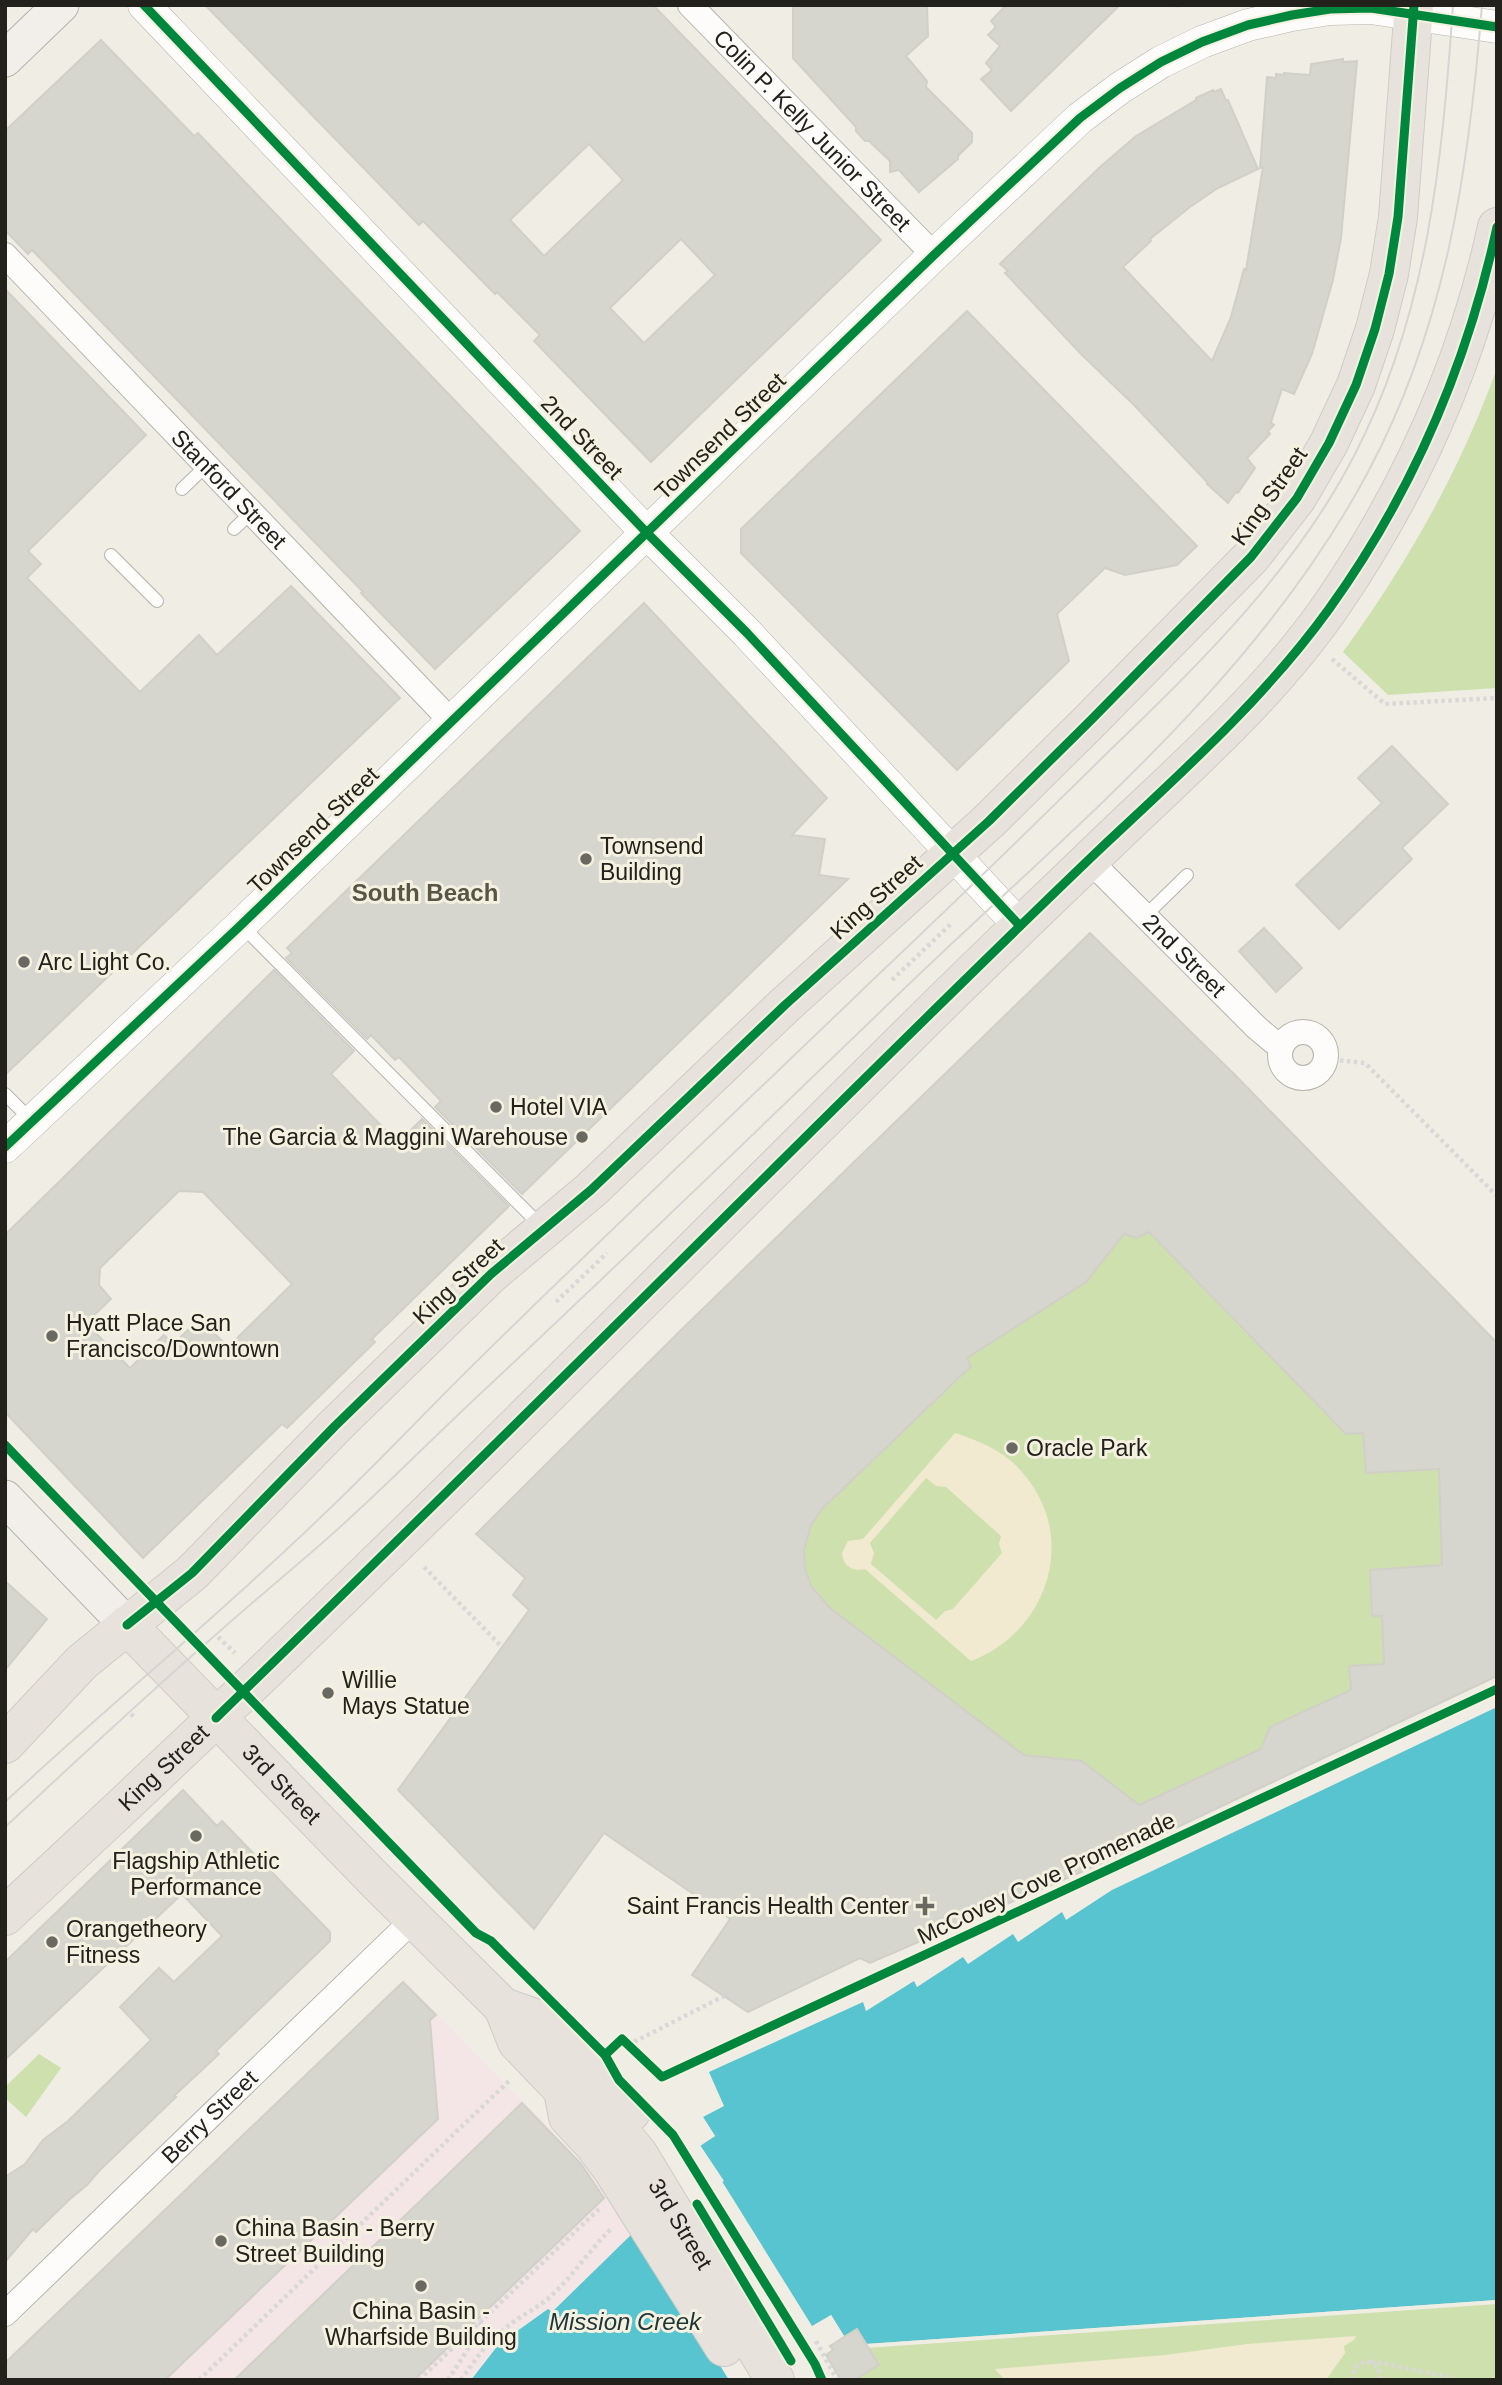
<svg xmlns="http://www.w3.org/2000/svg" width="1502" height="2385" viewBox="0 0 1502 2385" font-family="Helvetica,sans-serif">
<rect width="100%" height="100%" fill="#f0eee4"/>
<polygon fill="#f4e6e7" points="404,1980 610,2191 636,2230 551,2312 548,2309 512,2333 489,2356 471,2380 5,2380 5,2361"/>
<g fill="#cee0ae">
<path d="M1497,368V688L1388,695L1343,652C1407,564 1460,471 1497,368Z"/>
<polygon points="1090,933 1235,1075 1207,1100 1457,1396 1472,1648 914,1926 550,1537 517,1571 476,1534 681,1330"/>
<polygon points="39,2054 61,2068 26,2117 5,2098 5,2087"/>
<polygon points="1497,2300 1497,2380 860,2380 859,2377 879,2365 866,2344"/>
</g>
<g fill="#f1ead1" fill-rule="evenodd">
<path d="M955,1433C983,1442 1008,1453 1026,1477C1078,1541 1046,1633 971,1661L865,1569C852,1572 843,1566 842,1553L848,1541L863,1539ZM926,1478L936,1486L946,1487L1001,1536L999,1544L1002,1553L953,1609L945,1611L936,1620L871,1564L874,1553L870,1543Z"/>
<polygon points="1356,2336 1354,2340 1344,2346 1345,2353 1326,2380 1005,2380 995,2369 1165,2355 1247,2344"/>
</g>
<polygon fill="#57c4d0" points="1497,1707 1497,2300 866,2344 844,2336 831,2315 747,2380 471,2380 499,2344 548,2309 552,2312 636,2230 639,2234 724,2181 700,2145 715,2136 703,2117 724,2106 709,2072 863,2002 866,2011 914,1981 917,1987 963,1957 968,1964 1013,1934 1018,1942 1062,1912 1066,1920 1112,1890"/>
<polygon fill="#f0eee4" points="701,2114 715,2136 700,2146 812,2326 831,2315 844,2336 857,2329 866,2344 1497,2300 1497,2304 866,2348 842,2339 830,2320 821,2325 826,2332 824,2336 822,2333 747,2380 729,2380 639,2235 652,2222 719,2180 697,2146 698,2143 710,2135 700,2118"/>
<g fill="#d6d5ce" stroke="#d1d0c8" stroke-width="2" fill-rule="evenodd">
<path d="M205,5H653L881,240L651,462L534,341L540,335L497,292L495,294L423,221L419,225ZM589,144L623,180L544,256L510,220ZM681,239L715,275L644,343L610,308Z"/>
<polygon points="793,5 927,5 928,36 906,56 927,81 926,87 972,133 972,142 958,156 958,159 919,192 899,170 890,172 890,161 869,141 865,141 856,131 856,127 793,58"/>
<polygon points="1006,5 1120,5 1011,111 981,79 992,70 986,63 1000,46 988,35 996,27 991,21"/>
<polygon points="101,40 194,136 198,133 580,531 435,669 361,593 363,592 32,250 28,254 5,230 5,131"/>
<polygon points="1343,59 1343,62 1357,61 1341,238 1333,280 1312,354 1294,394 1282,389 1271,422 1274,425 1268,431 1270,434 1247,458 1255,468 1238,493 1236,492 1228,503 1207,484 1208,483 1133,404 1081,354 1005,273 1008,271 1000,264 1100,167 1136,136 1196,100 1196,98 1213,90 1214,92 1221,89 1226,101 1228,100 1258,169 1218,188 1190,207 1150,239 1151,241 1123,267 1212,361 1231,317 1244,269 1246,270 1263,167 1260,168 1267,77 1276,78 1276,74 1284,75 1284,73 1310,75 1311,64"/>
<polygon points="5,289 146,435 28,551 41,564 27,578 140,692 199,635 217,655 291,586 400,698 5,1075"/>
<polygon points="967,311 1197,546 1177,565 1125,575 1105,568 1057,614 1069,661 957,770 741,553 741,529"/>
<polygon points="644,603 827,798 792,835 825,839 819,875 848,879 522,1194 435,1107 441,1101 399,1057 395,1060 371,1035 367,1039 286,958 292,953 287,948"/>
<polygon points="1392,746 1448,804 1402,848 1412,859 1339,929 1296,885 1382,803 1358,778"/>
<polygon points="1264,928 1302,968 1276,992 1239,951"/>
<path d="M1090,933L1235,1075L1497,1343V1676L1095,1866L870,1963L860,1958L748,2012L692,1975L730,1919L604,1833L534,1929L398,1790L529,1610L513,1595L525,1578L476,1534L681,1330ZM1149,1232L1346,1434L1363,1433L1366,1473L1439,1469L1442,1565L1370,1570L1372,1616H1382L1384,1664L1349,1666L1351,1690L1270,1727L1261,1749L1139,1805L1082,1761L1024,1755L830,1608L811,1586L805,1568L804,1550L811,1525L822,1509L971,1366L967,1358L1086,1282L1124,1234L1137,1238Z"/>
<path d="M274,970L354,1051L331,1074L398,1143L422,1119L509,1206L372,1339L375,1342L287,1428L282,1424L143,1558L5,1412V1235ZM179,1191L203,1192L292,1284L228,1347L200,1319L173,1344L164,1335L130,1368L86,1323L111,1299L99,1285L100,1268Z"/>
<polygon points="5,1581 47,1619 5,1670"/>
<polygon points="183,1790 217,1826 222,1821 330,1932 330,1941 216,2051 219,2054 174,2096 176,2097 99,2171 87,2185 69,2200 36,2232 33,2229 5,2262 5,2177 25,2164 43,2140 68,2121 151,2040 120,2007 159,1968 174,1982 222,1936 182,1894 5,2060 5,1962"/>
<polygon points="403,1982 436,2015 430,2020 438,2119 165,2380 5,2380 5,2363"/>
<polygon points="522,2103 581,2164 604,2198 414,2380 234,2380"/>
<polygon points="857,2329 879,2365 854,2380 841,2380 826,2355 833,2350 830,2346"/>
</g>
<g fill="none" stroke-linecap="round" stroke-linejoin="round">
<defs>
<g id="service">
<polyline points="182,489 207,465"/>
<polyline points="234,529 252,512"/>
<polyline points="111,555 157,601"/>
<polyline points="1145,916 1187,875"/>
<polyline points="241,925 541,1226"/>
<polyline points="5,1094 32,1121"/>
</g>
<g id="minor">
<path id="s1" d="M690,5L934,255"/>
<path id="s2" d="M5,255L452,722"/>
<path id="s3" d="M1089,860L1257,1028L1281,1048"/>
<circle cx="1303" cy="1055" r="23"/>
<path id="s4" d="M5,2314L414,1919"/>
</g>
<g id="tertiary">
<polyline points="144,5 648,534 747,633 1020,926"/>
<polyline points="5,1147 241,925 934,255 1080,118 1120,88 1161,62 1202,42 1248,25 1292,15 1330,9 1371,8 1497,27"/>
</g>
<g id="secondary">
<polyline points="5,59 61,5"/>
<polyline points="5,1498 127,1625"/>
</g>
<g id="primary">
<path id="s5" d="M127,1625L377,1882L503,2007L517,2042L563,2090L592,2105L618,2129L639,2155L775,2380"/>
<polyline points="5,1744 82,1662 192,1573 335,1426 491,1274 591,1190 785,1005 989,821 1091,720 1251,557 1297,498 1329,443 1356,385 1375,329 1389,274 1398,217 1414,5"/>
<path id="s6" d="M5,1916C89,1838 173,1759 256,1680C476,1469 691,1251 908,1036C981,963 1056,892 1130,821C1202,753 1277,685 1333,603C1412,487 1467,365 1497,227"/>
<polyline points="503,2007 543,2021 570,2044 583,2065 631,2112"/>
<polyline points="563,2090 568,2117 594,2145 612,2169 724,2347"/>
</g>
</defs>
<use href="#service" stroke="#b5b3ac" stroke-width="14"/>
<use href="#minor" stroke="#b5b3ac" stroke-width="26"/>
<use href="#tertiary" stroke="#b5b3ac" stroke-width="33"/>
<use href="#secondary" stroke="#b5b3ac" stroke-width="37"/>
<use href="#primary" stroke="#cdccc8" stroke-width="40"/>
<g stroke="#d9d8d6" stroke-width="4.5" stroke-dasharray="3.5 3.5" stroke-linecap="butt">
<polyline points="1169,5 1180,5"/>
<polyline points="1332,659 1385,704 1497,698"/>
<polyline points="892,980 952,923"/>
<polyline points="1326,1059 1365,1063 1497,1196"/>
<polyline points="556,1302 607,1253"/>
<polyline points="424,1567 502,1647"/>
<polyline points="218,1637 235,1653"/>
<polyline points="131,1714 136,1719"/>
<polyline points="628,2045 724,1996"/>
<polyline points="479,2322 494,2339"/>
<polyline points="816,2341 837,2380"/>
<polyline points="1371,2361 1454,2378"/>
<polyline points="199,2380 511,2079"/>
<polyline points="419,2380 599,2209"/>
<polyline points="448,2380 475,2338 470,2331"/>
<path d="M461,2380C475,2360 488,2341 507,2327C521,2315 538,2308 551,2296C574,2275 590,2249 612,2228"/>
<polyline points="1353,2380 1354,2367 1366,2361 1378,2367 1380,2380"/>
</g>
<use href="#service" stroke="#fdfcfb" stroke-width="12"/>
<use href="#minor" stroke="#fdfcfb" stroke-width="24"/>
<use href="#tertiary" stroke="#fdfcfb" stroke-width="32"/>
<use href="#secondary" stroke="#f2efeb" stroke-width="35"/>
<use href="#primary" stroke="#e7e2dc" stroke-width="38"/>
<g stroke="#d6d5d2" stroke-width="2">
<path d="M5,1802C110,1704 221,1614 324,1514C376,1465 425,1412 476,1362C609,1231 745,1103 880,973C955,902 1029,830 1103,757C1197,666 1293,574 1354,456C1428,313 1442,163 1453,5"/>
<path d="M5,1827C73,1764 141,1700 211,1639C253,1601 297,1566 339,1528C381,1490 421,1450 462,1411C613,1270 761,1127 909,984C1074,826 1259,677 1368,472C1446,326 1469,169 1482,5"/>
</g>
<defs>
<g id="cycleway">
<polyline points="144,5 648,534 747,633 1020,926"/>
<polyline points="5,1147 241,925 934,255 1080,118 1120,88 1161,62 1202,42 1248,25 1292,15 1330,9 1371,8 1497,27"/>
<polyline points="5,1445 476,1933 491,1941 605,2055 619,2080 673,2135 815,2364 822,2380"/>
<polyline points="127,1625 192,1573 335,1426 491,1274 591,1190 785,1005 989,821 1091,720 1251,557 1297,498 1329,443 1356,385 1375,329 1389,274 1398,217 1414,5"/>
<path d="M216,1718C427,1513 635,1306 843,1100C929,1015 1014,931 1101,848C1181,773 1264,699 1329,609C1411,495 1467,365 1497,227"/>
<polyline points="605,2055 622,2039 662,2077 1497,1689"/>
<polyline points="697,2204 791,2361"/>
</g>
</defs>
<use href="#cycleway" stroke="#f4f1e0" stroke-width="13"/>
<use href="#cycleway" stroke="#00873e" stroke-width="9"/>
</g>
<g fill="#6a6961" stroke="#f4f1e0" stroke-width="2.5">
<circle cx="586" cy="859" r="7"/>
<circle cx="24" cy="962" r="7"/>
<circle cx="496" cy="1107" r="7"/>
<circle cx="582" cy="1137" r="7"/>
<circle cx="52" cy="1336" r="7"/>
<circle cx="1012" cy="1448" r="7"/>
<circle cx="328" cy="1693" r="7"/>
<circle cx="196" cy="1836" r="7"/>
<path d="M921.5 1895.5h7v7h7v7h-7v7h-7v-7h-7v-7h7z"/>
<circle cx="52" cy="1942" r="7"/>
<circle cx="221" cy="2241" r="7"/>
<circle cx="421" cy="2286" r="7"/>
</g>
<g text-anchor="middle" stroke-width="6" stroke-linejoin="round" paint-order="stroke">
<g font-size="23" fill="#22211b" stroke="#f4f1e0">
<text dy="8" stroke="none"><textPath href="#s1" startOffset="175">Colin P. Kelly Junior Street</textPath></text>
<text transform="translate(720 436) rotate(-44)" y="8">Townsend Street</text>
<text transform="translate(582 437) rotate(46)" y="8">2nd Street</text>
<text dy="8" stroke="none"><textPath href="#s2" startOffset="324">Stanford Street</textPath></text>
<text transform="translate(1269 496) rotate(-55)" y="8">King Street</text>
<text transform="translate(313 830) rotate(-44)" y="8">Townsend Street</text>
<text transform="translate(876 897) rotate(-42)" y="8">King Street</text>
<text dy="8" stroke="none"><textPath href="#s3" startOffset="135">2nd Street</textPath></text>
<text transform="translate(458 1281) rotate(-43)" y="8">King Street</text>
<text dy="8" stroke="none"><textPath href="#s6" startOffset="217">King Street</textPath></text>
<text dy="8" stroke="none"><textPath href="#s5" startOffset="222">3rd Street</textPath></text>
<text transform="translate(1046 1878) rotate(-25)" y="8">McCovey Cove Promenade</text>
<text dy="8" stroke="none"><textPath href="#s4" startOffset="284">Berry Street</textPath></text>
<text dy="8" stroke="none"><textPath href="#s5" startOffset="822">3rd Street</textPath></text>
</g>
<g font-size="23" fill="#22211b" stroke="#f4f1e0" text-anchor="start">
<text x="600" y="854">Townsend<tspan x="600" dy="26">Building</tspan></text>
<text x="38" y="970">Arc Light Co.</text>
<text x="510" y="1115">Hotel VIA</text>
<text x="568" y="1145" text-anchor="end">The Garcia &amp; Maggini Warehouse</text>
<text x="66" y="1331">Hyatt Place San<tspan x="66" dy="26">Francisco/Downtown</tspan></text>
<text x="1026" y="1456">Oracle Park</text>
<text x="342" y="1688">Willie<tspan x="342" dy="26">Mays Statue</tspan></text>
<text x="196" y="1869" text-anchor="middle">Flagship Athletic<tspan x="196" dy="26">Performance</tspan></text>
<text x="909" y="1914" text-anchor="end">Saint Francis Health Center</text>
<text x="66" y="1937">Orangetheory<tspan x="66" dy="26">Fitness</tspan></text>
<text x="235" y="2236">China Basin - Berry<tspan x="235" dy="26">Street Building</tspan></text>
<text x="421" y="2319" text-anchor="middle">China Basin -<tspan x="421" dy="26">Wharfside Building</tspan></text>
</g>
<g font-size="24" font-weight="bold" fill="#585547" stroke="#f4f1e0">
<text x="425" y="901">South Beach</text>
</g>
<g font-size="24" font-style="italic" fill="#1e3539" stroke="#f4f1e0">
<text x="625" y="2330">Mission Creek</text>
</g>
</g>
<rect width="1502" height="2385" fill="none" stroke="#22211b" stroke-width="14"/>
</svg>
